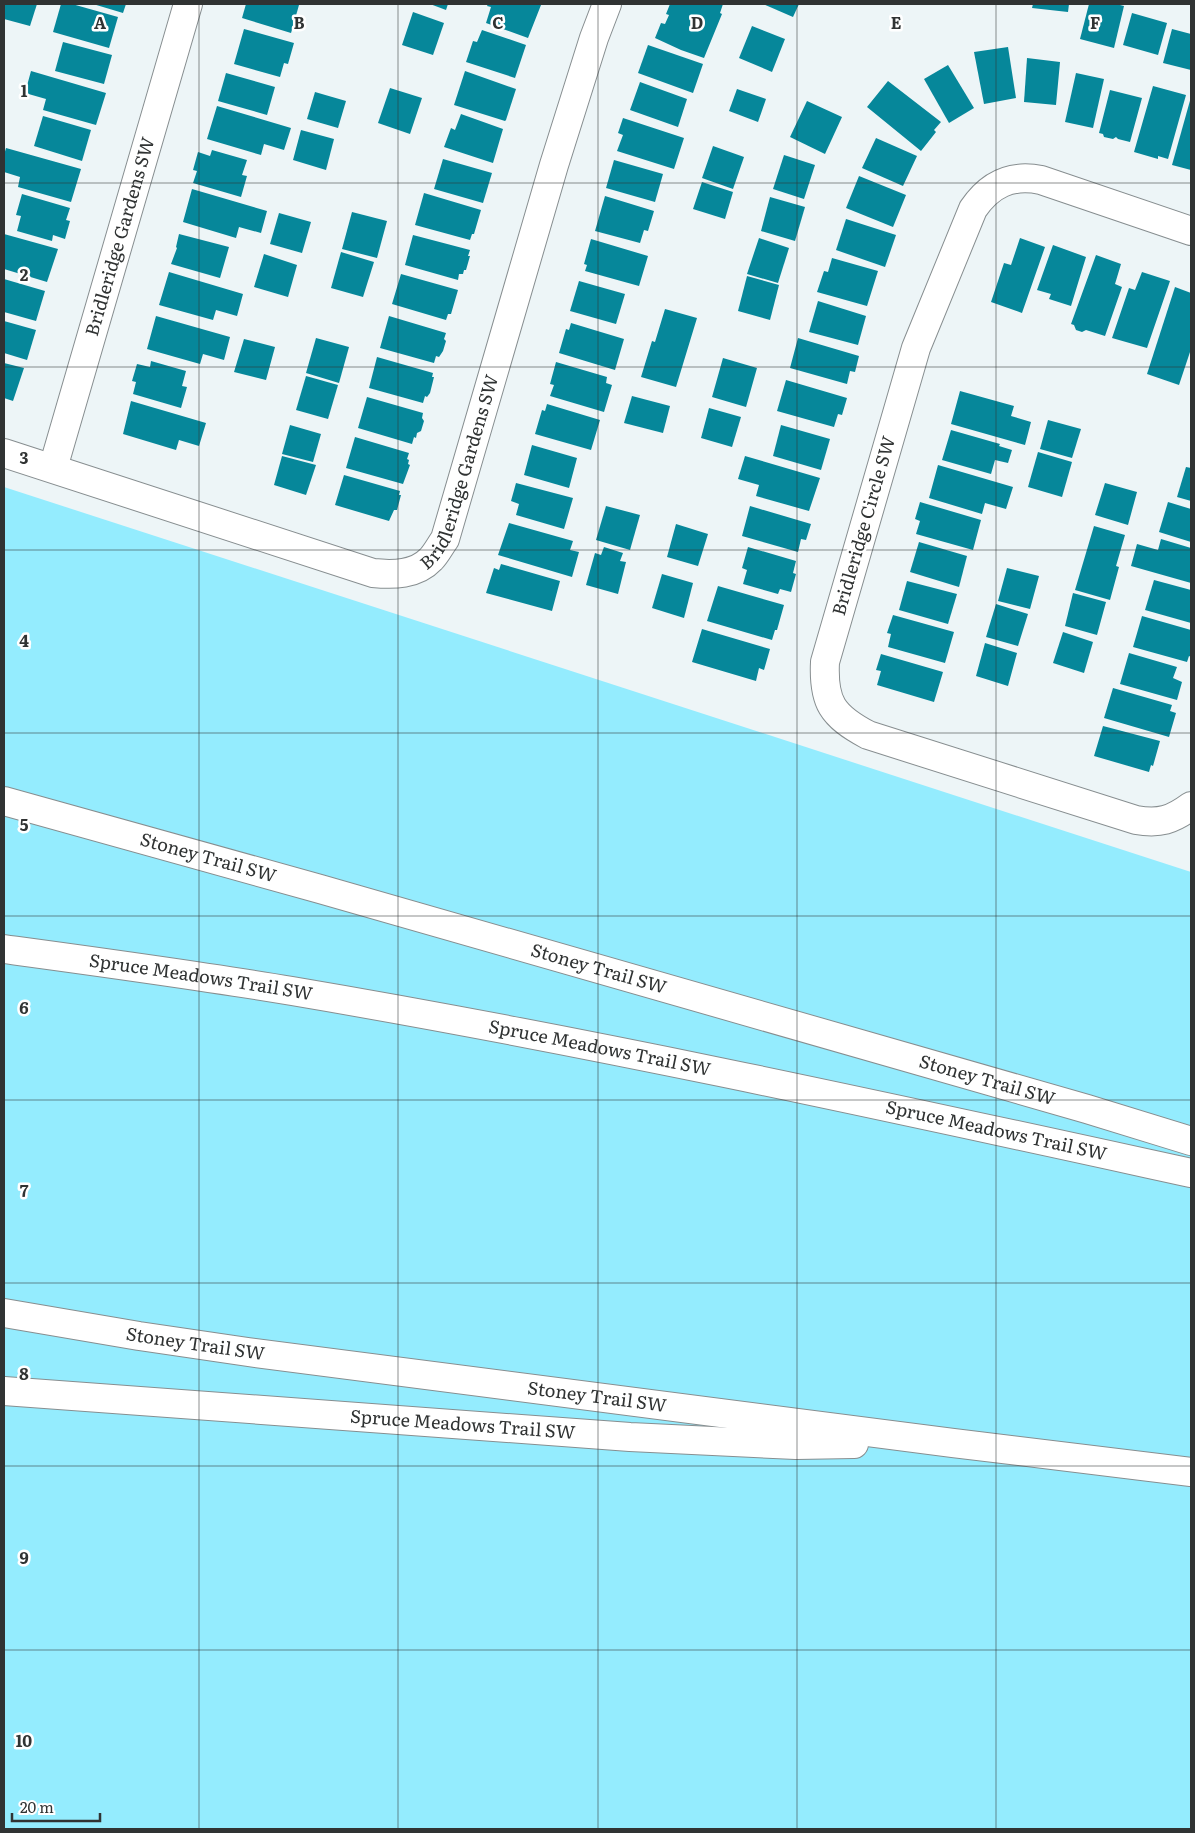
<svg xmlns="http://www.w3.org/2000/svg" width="1195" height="1833" viewBox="0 0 1195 1833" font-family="Literata,serif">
<rect width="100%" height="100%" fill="#edf5f7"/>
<polygon fill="#94ecfe" points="4,487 1191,872 1191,1829 4,1829"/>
<g fill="#06879a">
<polygon points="4,4 37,4 30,26 4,19"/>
<polygon points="61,4 72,4 118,17 109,48 53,32"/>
<polygon points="93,4 126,4 123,13"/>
<polygon points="246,4 299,5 291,33 242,18"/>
<polygon points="430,4 448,4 446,10"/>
<polygon points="488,4 538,4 541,5 528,38 486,23 491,7 487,6"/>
<polygon points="670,4 723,4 720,13 722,14 704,58 681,50 655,38 661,23 665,24 669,15 666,14"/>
<polygon points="763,4 799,4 793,17"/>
<polygon points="1033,4 1069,4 1068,12 1032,8"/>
<polygon points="1089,4 1116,4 1124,6 1114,48 1080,39"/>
<polygon points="413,12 444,23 433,55 402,45"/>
<polygon points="1132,13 1167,23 1158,55 1123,45"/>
<polygon points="752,26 785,39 772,72 739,58"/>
<polygon points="244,29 294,43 288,64 284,63 280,77 234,64"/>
<polygon points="1172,29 1191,34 1191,70 1163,63"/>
<polygon points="482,30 526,45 515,78 466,62 473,41 477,42"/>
<polygon points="63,42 112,55 104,84 55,71"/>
<polygon points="648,45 703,64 693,93 638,73"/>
<polygon points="1008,47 1016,98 984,104 974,52"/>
<polygon points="1027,58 1060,62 1056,105 1024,102"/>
<polygon points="948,65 974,108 949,123 924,79"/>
<polygon points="31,71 106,93 96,125 43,110 46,99 25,93"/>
<polygon points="465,71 516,89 506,120 505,121 454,105"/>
<polygon points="226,73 275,87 267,115 218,101"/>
<polygon points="1076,73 1104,79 1093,128 1065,122"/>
<polygon points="888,81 941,122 934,130 936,132 921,151 867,107"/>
<polygon points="640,82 687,99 678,127 630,110"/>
<polygon points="1153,86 1186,95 1168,159 1158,156 1158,159 1134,152"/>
<polygon points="390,88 422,98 410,134 378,123"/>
<polygon points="737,89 766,99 758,122 729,111"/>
<polygon points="1110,90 1142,98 1130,142 1118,139 1116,137 1113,139 1104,137 1103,134 1099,133"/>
<polygon points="315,92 346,101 338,128 307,119"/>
<polygon points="1191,97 1191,170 1172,165"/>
<polygon points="807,101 842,117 825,154 790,137"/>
<polygon points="217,106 291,128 284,150 264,144 261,155 207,139"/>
<polygon points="461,114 503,129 493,163 444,147 451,128 455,130"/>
<polygon points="43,116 91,130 82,161 34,146"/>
<polygon points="623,118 684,138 674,169 617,151 623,135 618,133"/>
<polygon points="301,130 334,139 326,170 293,160"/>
<polygon points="876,138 917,156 903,186 862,168"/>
<polygon points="713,146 744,157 733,189 702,178"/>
<polygon points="6,148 81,169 71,202 18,187 20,177 4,172 4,155"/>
<polygon points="212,150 247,160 242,175 247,176 241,197 193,183 197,171 193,170 198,152 210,156"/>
<polygon points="784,155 815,165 804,199 773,189"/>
<polygon points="443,159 492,173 483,203 434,189"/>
<polygon points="614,160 663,174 655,202 606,188"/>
<polygon points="859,176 906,195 893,227 846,208"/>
<polygon points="702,182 733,192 725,219 693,209"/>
<polygon points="192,189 267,211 261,233 239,227 236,238 183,222"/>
<polygon points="424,193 481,210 474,234 472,234 470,240 415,225"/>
<polygon points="22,194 70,208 66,220 70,221 65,239 53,235 52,241 17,231 21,216 16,215"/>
<polygon points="605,196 654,211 648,231 644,230 640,243 595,231"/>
<polygon points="770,197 805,207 795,241 761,231"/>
<polygon points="352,212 387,221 377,258 342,249"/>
<polygon points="279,213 311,222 302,253 270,244"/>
<polygon points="846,219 896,235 885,267 836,250"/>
<polygon points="4,234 58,249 47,282 4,269"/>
<polygon points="179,234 229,247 220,278 171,264 177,248 176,247"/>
<polygon points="413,235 470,250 468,256 470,256 466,270 464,270 463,274 459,274 458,280 405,265"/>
<polygon points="759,238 789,248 778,283 747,274"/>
<polygon points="1020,238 1045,247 1022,313 991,302 1004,263 1011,265"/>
<polygon points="591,239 648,256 639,286 585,271 587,265 584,264"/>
<polygon points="1053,245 1086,257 1071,306 1049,299 1051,294 1037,290"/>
<polygon points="341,252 374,262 363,297 331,288"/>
<polygon points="264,254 297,265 288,297 254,287"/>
<polygon points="1096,255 1121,264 1115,284 1122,287 1105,336 1086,330 1082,332 1076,330 1074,325 1071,324"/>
<polygon points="832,258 878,271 867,306 817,292 824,271 828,272"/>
<polygon points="169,272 243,294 237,316 216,310 213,320 159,305"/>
<polygon points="1142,272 1170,281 1147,348 1112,338 1129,288 1135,290"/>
<polygon points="401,274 458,290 451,314 448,314 446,320 392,304"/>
<polygon points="747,276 779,285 770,320 738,311"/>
<polygon points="4,279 45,291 36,321 4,312"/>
<polygon points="579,281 625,294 616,324 570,311"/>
<polygon points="1175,287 1191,293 1191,349 1179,385 1147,374"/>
<polygon points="818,301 866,316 858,345 809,332"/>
<polygon points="665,309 697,318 676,387 641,377 652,341 655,342"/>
<polygon points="156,316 230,337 224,360 203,354 200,364 147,349"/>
<polygon points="389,316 446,333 444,339 446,341 443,351 439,357 436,356 434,363 380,348"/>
<polygon points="4,321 36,330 27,360 4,353"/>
<polygon points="571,323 624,339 615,370 559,353 566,329 569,330"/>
<polygon points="316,338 349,347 339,383 306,373"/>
<polygon points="798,338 859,356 855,372 850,371 847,384 790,368"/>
<polygon points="244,339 275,347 266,380 234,372"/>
<polygon points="377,357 433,373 432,377 434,377 430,393 427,397 425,396 423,403 369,388"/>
<polygon points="723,358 757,368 746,407 712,397"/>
<polygon points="151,361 186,371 182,386 187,387 181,408 133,394 136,382 132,381 137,364 150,367"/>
<polygon points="556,362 607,377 606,383 612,385 604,412 550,396 554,385 550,384"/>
<polygon points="4,363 24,368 13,401 4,398"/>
<polygon points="306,376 338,385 328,419 296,410"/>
<polygon points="786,380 847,398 842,415 838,414 834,427 777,411"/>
<polygon points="960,391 1014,406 1011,416 1031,422 1025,445 951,424"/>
<polygon points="632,396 670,406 663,433 624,423"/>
<polygon points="367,397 423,413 422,418 424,421 421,431 417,433 416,438 414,437 412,444 358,428"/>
<polygon points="131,401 206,423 199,446 179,440 176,450 123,434"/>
<polygon points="547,404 600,420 591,450 535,434 542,410 545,411"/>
<polygon points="709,408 741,417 732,447 701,438"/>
<polygon points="1048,420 1081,429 1072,458 1040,449"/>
<polygon points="290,425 321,434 313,462 282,454"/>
<polygon points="781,425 830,439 821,470 773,456"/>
<polygon points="951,430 1000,444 999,446 1012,450 1008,463 995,460 991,474 942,460"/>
<polygon points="355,437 409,453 407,459 409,460 408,464 410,465 403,484 346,468"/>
<polygon points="532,445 577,458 569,488 524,475"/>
<polygon points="1038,452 1072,462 1062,497 1028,487"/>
<polygon points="282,456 316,465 306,495 274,485"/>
<polygon points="745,456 820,478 809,511 756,496 759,485 738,479"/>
<polygon points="938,465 1013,487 1006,509 985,503 982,514 929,498"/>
<polygon points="1186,467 1191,468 1191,501 1177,497"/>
<polygon points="344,475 400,491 399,495 401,495 397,510 394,510 389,521 335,505"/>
<polygon points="516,483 573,498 564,529 516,515 519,504 511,501"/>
<polygon points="1105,483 1137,492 1128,525 1095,515"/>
<polygon points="920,502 981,520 973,550 916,534 920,521 915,519"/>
<polygon points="1168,502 1191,509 1191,542 1159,532"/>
<polygon points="606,506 640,515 630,550 596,540"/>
<polygon points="750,506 811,524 806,540 801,539 798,552 742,536"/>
<polygon points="509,523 573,541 570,550 579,552 572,577 498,555"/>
<polygon points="676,524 708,534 698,566 667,557"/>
<polygon points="1094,526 1125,535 1116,566 1119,567 1110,600 1075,590"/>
<polygon points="1161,539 1191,548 1191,583 1131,566 1137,544 1158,550"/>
<polygon points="919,542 967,556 959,587 910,572"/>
<polygon points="604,547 623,553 620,561 626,562 618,594 586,585 595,553 601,555"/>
<polygon points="748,547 796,561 793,573 796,574 791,592 780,589 778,594 743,584 747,570 742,568"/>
<polygon points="501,564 560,581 552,611 486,593 494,568 499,570"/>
<polygon points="1007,568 1039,576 1030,609 998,601"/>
<polygon points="662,574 693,583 684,618 652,608"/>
<polygon points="1154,580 1191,590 1191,623 1145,610"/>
<polygon points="907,581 957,594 948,624 899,610"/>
<polygon points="718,586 784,605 777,630 775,630 772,640 707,621"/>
<polygon points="1073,593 1106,602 1097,635 1065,626"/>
<polygon points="996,604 1028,614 1018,646 986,637"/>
<polygon points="893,615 954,632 945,663 888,647 891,634 887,633"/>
<polygon points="1142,616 1191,630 1191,657 1189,656 1187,662 1133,647"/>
<polygon points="702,629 770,649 764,670 759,668 756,681 692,662"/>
<polygon points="1063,632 1093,642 1084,673 1053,663"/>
<polygon points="985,643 1017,653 1008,686 976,676"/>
<polygon points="1129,653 1177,667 1173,678 1182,682 1177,700 1120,684"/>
<polygon points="881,654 943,672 934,702 877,685 881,671 876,670"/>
<polygon points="1113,688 1172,705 1170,711 1176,713 1169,737 1104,718"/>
<polygon points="1103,726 1160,741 1153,766 1151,765 1149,772 1094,756"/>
</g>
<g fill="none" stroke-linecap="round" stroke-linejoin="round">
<defs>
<g id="street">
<path d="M1191,231L1041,180C1011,174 990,184 973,209L916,348L825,662C823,702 832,716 868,735L1136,820C1160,824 1172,820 1191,806"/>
<path id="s1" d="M4,453L373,573C393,575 416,575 431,559C436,554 440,546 445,539L554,165L594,38L607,4"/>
<path id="s2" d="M53,468L188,4"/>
</g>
<g id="highway">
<path id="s3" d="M4,801L320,889L1087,1109L1191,1141"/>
<path id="s4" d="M4,949C100,962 197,975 292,991C594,1042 893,1108 1191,1173"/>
<path id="s5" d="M4,1313L139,1336L248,1352L953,1443L1191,1472"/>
<path id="s6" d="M4,1391L630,1437L796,1445L854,1444"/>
</g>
</defs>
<use href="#street" stroke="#878e90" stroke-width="30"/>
<use href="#highway" stroke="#878e90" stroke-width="30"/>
<use href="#street" stroke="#fff" stroke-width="28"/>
<use href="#highway" stroke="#fff" stroke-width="28"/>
</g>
<path fill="none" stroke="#303333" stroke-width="1" stroke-opacity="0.55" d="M199,4V1829M398,4V1829M598,4V1829M797,4V1829M996,4V1829M4,183H1191M4,367H1191M4,550H1191M4,733H1191M4,916H1191M4,1100H1191M4,1283H1191M4,1466H1191M4,1650H1191"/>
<g text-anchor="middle" stroke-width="5" stroke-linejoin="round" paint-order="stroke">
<g font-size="18" fill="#303333" stroke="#fff">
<text dy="6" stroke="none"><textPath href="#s2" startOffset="241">Bridleridge Gardens SW</textPath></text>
<text dy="6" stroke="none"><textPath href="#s1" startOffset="542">Bridleridge Gardens SW</textPath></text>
<text transform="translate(864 526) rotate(-74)" y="6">Bridleridge Circle SW</text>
<text dy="6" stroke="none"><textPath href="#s3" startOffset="212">Stoney Trail SW</textPath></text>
<text dy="6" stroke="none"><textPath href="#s3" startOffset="618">Stoney Trail SW</textPath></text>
<text dy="6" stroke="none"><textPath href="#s4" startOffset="199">Spruce Meadows Trail SW</textPath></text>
<text dy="6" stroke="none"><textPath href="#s4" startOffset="604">Spruce Meadows Trail SW</textPath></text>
<text dy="6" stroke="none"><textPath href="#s3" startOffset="1022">Stoney Trail SW</textPath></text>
<text dy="6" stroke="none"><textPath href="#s4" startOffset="1009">Spruce Meadows Trail SW</textPath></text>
<text dy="6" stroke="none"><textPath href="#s5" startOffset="194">Stoney Trail SW</textPath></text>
<text dy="6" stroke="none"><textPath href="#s5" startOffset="599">Stoney Trail SW</textPath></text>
<text dy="6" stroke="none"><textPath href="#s6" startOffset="460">Spruce Meadows Trail SW</textPath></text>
</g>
</g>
<g font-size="16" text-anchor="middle" font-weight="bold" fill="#303333" stroke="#fff" stroke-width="5" stroke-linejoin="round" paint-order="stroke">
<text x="100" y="29">A</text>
<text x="299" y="29">B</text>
<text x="498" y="29">C</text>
<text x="697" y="29">D</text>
<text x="896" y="29">E</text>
<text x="1095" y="29">F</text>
<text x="24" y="97">1</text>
<text x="24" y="281">2</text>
<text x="24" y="464">3</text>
<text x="24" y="647">4</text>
<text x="24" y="831">5</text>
<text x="24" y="1014">6</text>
<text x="24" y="1197">7</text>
<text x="24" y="1380">8</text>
<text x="24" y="1564">9</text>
<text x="24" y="1747">10</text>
</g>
<rect width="1195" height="1833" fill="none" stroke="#303333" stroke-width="10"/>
<path d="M12 1813v8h88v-8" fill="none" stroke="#303333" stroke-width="2.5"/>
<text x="20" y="1813" font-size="15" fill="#303333" stroke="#ffffff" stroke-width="4" paint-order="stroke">20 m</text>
</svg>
